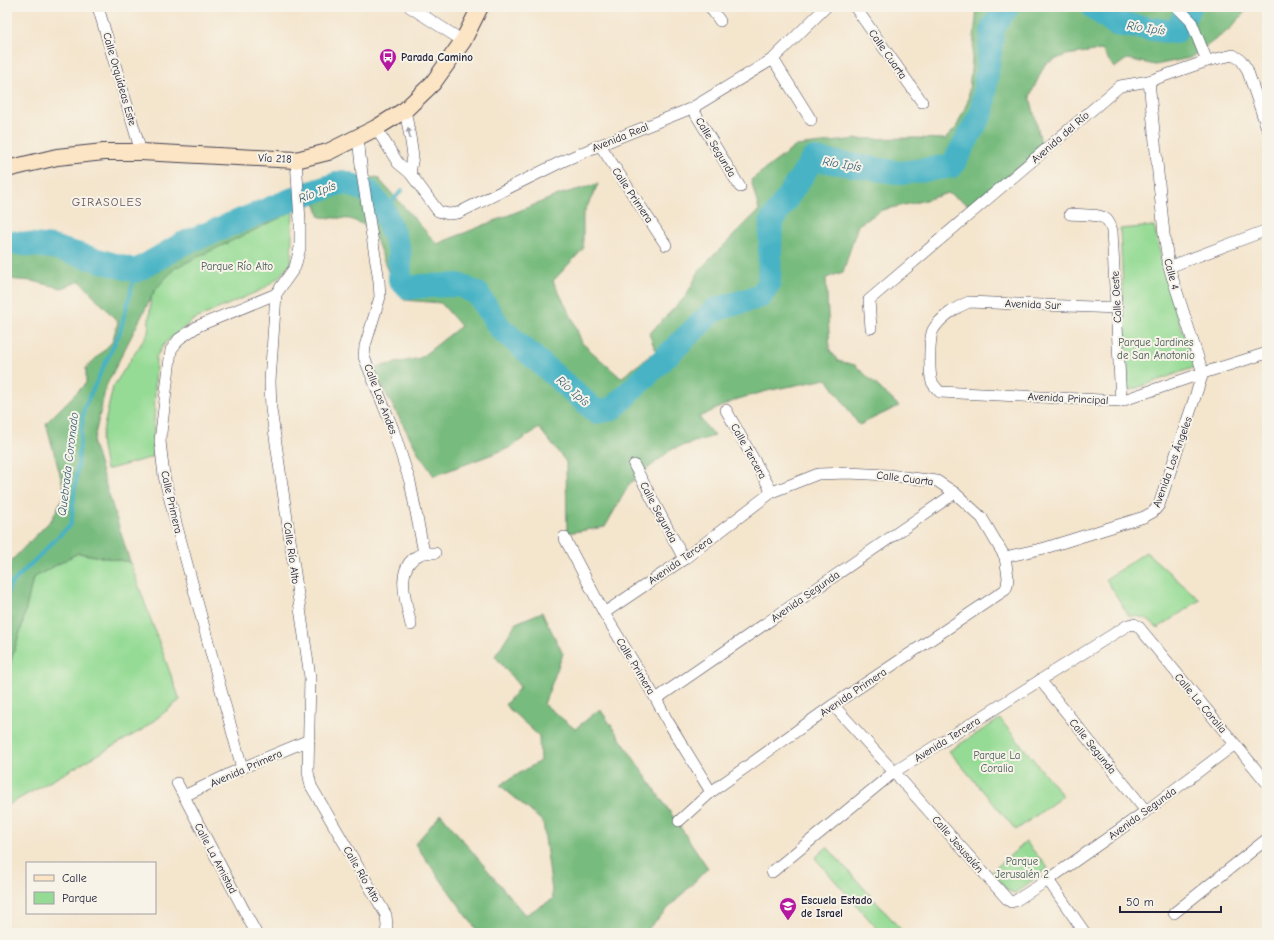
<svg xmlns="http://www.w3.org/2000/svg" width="1274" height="940" viewBox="0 0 1274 940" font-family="'Comic Neue',sans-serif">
<rect width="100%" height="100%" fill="#f7f3e8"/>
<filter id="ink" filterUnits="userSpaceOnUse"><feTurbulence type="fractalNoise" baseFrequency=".025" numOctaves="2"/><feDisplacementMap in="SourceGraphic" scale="8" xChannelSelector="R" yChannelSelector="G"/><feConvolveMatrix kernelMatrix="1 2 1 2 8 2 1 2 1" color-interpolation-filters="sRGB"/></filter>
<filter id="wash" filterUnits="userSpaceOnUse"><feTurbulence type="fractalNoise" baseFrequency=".012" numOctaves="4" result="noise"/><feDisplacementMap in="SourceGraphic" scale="16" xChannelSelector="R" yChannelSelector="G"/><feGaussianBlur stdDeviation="0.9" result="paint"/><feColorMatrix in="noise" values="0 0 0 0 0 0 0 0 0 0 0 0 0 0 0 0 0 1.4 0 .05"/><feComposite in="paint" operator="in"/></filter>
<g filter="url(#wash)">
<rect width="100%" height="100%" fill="#f4e5cd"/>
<g fill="#96db95" stroke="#5c7e68">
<polygon points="293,208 291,262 279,277 263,289 193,320 165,343 156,357 153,457 106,470 101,440 113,387 148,333 152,286 162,268 224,237"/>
<polygon points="1154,226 1167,285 1195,367 1128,391 1120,229"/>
<path d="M1146,552L1200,600L1158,628C1148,619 1144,616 1129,616L1106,579Z"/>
<polygon points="78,553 130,562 180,700 142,730 8,805 7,673 22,626 33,578"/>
<polygon points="1000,719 1063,796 1016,830 949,751"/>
<polygon points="1026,842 1048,868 1017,892 1014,893 1007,890 992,871"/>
<polygon points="827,847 904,933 881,933 815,858"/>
</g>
<g fill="#78bb7e" stroke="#4d6e5c">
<polygon points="977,7 1249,7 1230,29 1190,58 1155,65 1127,59 1114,68 1102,50 1066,55 1045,64 1030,96 1043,151 973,207 948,193 922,201 882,210 858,225 843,272 826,278 830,350 838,361 855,365 899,406 859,425 827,379 771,390 738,399 699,417 714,436 672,449 630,483 605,527 567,533 566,462 539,428 509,448 434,476 419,454 372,368 420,358 461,326 441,303 404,300 394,288 372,228 350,219 320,217 310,186 377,177 437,244 561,194 598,184 583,215 583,249 553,281 574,322 582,343 621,378 656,351 649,334 686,296 700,269 759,210 751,180 796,146 857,139 914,138 945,139 956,128 968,101"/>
<polygon points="288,194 288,214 175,268 155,290 106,386 93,444 130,562 78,553 33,578 22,626 7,673 7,565 52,519 65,493 46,423 86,383 86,368 112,342 118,322 80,281 62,288 32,281 7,279 7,242 52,247 93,263 139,263 169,244 254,213"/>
<polygon points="542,612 563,654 544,704 575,729 600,709 708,868 644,933 479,933 415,844 441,814 525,915 553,899 543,822 500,785 540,761 539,736 505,705 520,687 495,656 516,623"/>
</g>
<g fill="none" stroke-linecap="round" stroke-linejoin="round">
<g stroke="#47b3c5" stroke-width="4">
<polyline points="384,211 402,190"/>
<polyline points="7,595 10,585 71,524 84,408 120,332 136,271"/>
</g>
<g stroke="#47b3c5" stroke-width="24">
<polyline points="1093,7 1116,24 1175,32 1190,7"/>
<polyline points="7,242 52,247 136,271 182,244 301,196 343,182 368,191 384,211 399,249 400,280 409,288 422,286 459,285 478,294 500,328 597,412 612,409 714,310 761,296 769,283 771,222 813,159 901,173 952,166 982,112 993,27 1007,7"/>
</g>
</g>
</g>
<g filter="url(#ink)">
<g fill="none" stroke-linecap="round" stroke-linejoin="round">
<defs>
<g id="minor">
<polyline points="98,7 141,152"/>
<polyline points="410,7 463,41"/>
<polyline points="710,7 720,21"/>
<polyline points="855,7 922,102"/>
<polyline points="1177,7 1191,21 1207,61"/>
<polyline points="773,59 811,120"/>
<polyline points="692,108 740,187"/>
<polyline points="405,110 411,142 413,156 410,173"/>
<polyline points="376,128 398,163 410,173 438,211 448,214 458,213 561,162 600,145 692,108 773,59 826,7"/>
<path d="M358,138L362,174L379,281L380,297L365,346L364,357L393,429L410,482L424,553C392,563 406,602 411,625"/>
<polyline points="600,145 666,245"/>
<polyline points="296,160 300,221 300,248 295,267 276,294 270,381 271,409 310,677 308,772 311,786 386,915 387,926 386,933"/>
<path d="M1070,214C1079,215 1100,213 1107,220C1110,223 1111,227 1112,231L1121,401"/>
<polyline points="1169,267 1267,230"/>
<path d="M1117,308L969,302C956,307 940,318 933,330C929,338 929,374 932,382C934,386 937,389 940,392L1121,401L1203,373L1169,267L1164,234L1149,81"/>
<polyline points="871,328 869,300 1120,86 1149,81 1207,61 1233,55 1241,60 1247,69 1267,128"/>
<polyline points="726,410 772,492"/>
<polyline points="634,465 684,559"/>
<polyline points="564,537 604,613 656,699 667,720 711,792"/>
<polyline points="424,553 435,553"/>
<polyline points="1005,557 1045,548 1144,517 1153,512 1159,505 1203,373 1267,353"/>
<polyline points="604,613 684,559 772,492 818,474 848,473 888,475 937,481 955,493 982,518 1005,557 1008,577 1007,586 1005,590 833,705 711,792 679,821"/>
<polyline points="1040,680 1146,811"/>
<polyline points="656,699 955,493"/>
<polyline points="833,705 894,772 1008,900 1011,902 1015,901 1048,880 1085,933"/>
<polyline points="242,768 173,512 164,476 160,441 171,350 179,339 198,326 276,294"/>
<polyline points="177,783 256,933"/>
<polyline points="184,796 242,768 309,740"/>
<polyline points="772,872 894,772 1128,625 1134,624 1138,626 1267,783"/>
<polyline points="1048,880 1146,811 1235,744"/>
<polyline points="1174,913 1267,839"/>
</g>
<polyline id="secondary" points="7,169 57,157 104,152 141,152 296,160 328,152 376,128 405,110 433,83 463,41 480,7"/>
</defs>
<use href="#minor" stroke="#423f51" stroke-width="12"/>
<use href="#secondary" stroke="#423f51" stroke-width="18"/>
<use href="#minor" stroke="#fff" stroke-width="11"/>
<use href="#secondary" stroke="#fce5c4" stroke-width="16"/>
</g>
<defs><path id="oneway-solid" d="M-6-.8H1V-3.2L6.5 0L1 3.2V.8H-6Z"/></defs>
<use fill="#9c9ca7" href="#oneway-solid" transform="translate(409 133) rotate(-101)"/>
</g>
<defs>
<symbol id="bus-pin" viewBox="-11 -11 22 30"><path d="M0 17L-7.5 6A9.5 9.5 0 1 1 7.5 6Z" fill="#b5179e" stroke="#f7f3e8"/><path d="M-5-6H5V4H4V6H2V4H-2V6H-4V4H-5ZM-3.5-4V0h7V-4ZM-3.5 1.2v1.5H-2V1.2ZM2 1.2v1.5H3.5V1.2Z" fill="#fff"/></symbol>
<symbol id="school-pin" viewBox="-11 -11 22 30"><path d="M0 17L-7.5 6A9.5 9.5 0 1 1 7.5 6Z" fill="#b5179e" stroke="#f7f3e8"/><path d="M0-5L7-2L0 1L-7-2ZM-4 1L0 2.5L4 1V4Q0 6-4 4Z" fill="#fff"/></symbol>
</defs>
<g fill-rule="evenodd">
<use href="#bus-pin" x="378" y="47" width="20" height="27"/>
<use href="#school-pin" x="778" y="896" width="20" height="27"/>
</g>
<g text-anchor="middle" stroke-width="4" stroke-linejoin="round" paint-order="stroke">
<g font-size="11" fill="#22223b" stroke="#f7f3e8">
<text transform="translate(888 54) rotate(55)" y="4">Calle Cuarta</text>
<text transform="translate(120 79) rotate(74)" y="4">Calle Orquídeas Este</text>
<text transform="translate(620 137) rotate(-22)" y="4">Avenida Real</text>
<text transform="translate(1060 137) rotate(-41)" y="4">Avenida del Río</text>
<text transform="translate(716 147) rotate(59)" y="4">Calle Segunda</text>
<text transform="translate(275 158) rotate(2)" y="4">Vía 218</text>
<text transform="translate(633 195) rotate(56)" y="4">Calle Primera</text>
<text transform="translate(1172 274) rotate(75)" y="4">Calle 4</text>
<text transform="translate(1116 297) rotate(-93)" y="4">Calle Oeste</text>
<text transform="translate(1033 304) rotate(2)" y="4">Avenida Sur</text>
<text transform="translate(1068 398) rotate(3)" y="4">Avenida Principal</text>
<text transform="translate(381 399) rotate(69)" y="4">Calle Los Andes</text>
<text transform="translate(749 451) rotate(61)" y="4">Calle Tercera</text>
<text transform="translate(1172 462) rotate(-70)" y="4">Avenida Los Ángeles</text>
<text transform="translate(905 478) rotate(7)" y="4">Calle Cuarta</text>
<text transform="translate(172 502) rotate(77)" y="4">Calle Primera</text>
<text transform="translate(659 512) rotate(62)" y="4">Calle Segunda</text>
<text transform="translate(292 553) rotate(82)" y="4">Calle Río Alto</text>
<text transform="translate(680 560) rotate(-35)" y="4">Avenida Tercera</text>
<text transform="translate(805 596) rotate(-35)" y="4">Avenida Segunda</text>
<text transform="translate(636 666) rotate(59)" y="4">Calle Primera</text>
<text transform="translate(853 692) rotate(-34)" y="4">Avenida Primera</text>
<text transform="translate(1201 703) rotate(50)" y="4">Calle La Coralia</text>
<text transform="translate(947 739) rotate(-32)" y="4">Avenida Tercera</text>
<text transform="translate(1093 746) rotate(51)" y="4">Calle Segunda</text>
<text transform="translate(246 768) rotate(-24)" y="4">Avenida Primera</text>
<text transform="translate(1142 813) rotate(-36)" y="4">Avenida Segunda</text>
<text transform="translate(958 844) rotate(49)" y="4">Calle Jesusalén</text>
<text transform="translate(216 858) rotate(62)" y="4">Calle La Amistad</text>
<text transform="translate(362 874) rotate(60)" y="4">Calle Río Alto</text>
</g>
<g font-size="11" font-weight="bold" fill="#22223b" stroke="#f7f3e8" text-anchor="start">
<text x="401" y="61">Parada Camino</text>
<text x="801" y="904">Escuela Estado<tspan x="801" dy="13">de Israel</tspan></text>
</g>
<g font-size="11" fill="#455a56" stroke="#f7f3e8">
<text x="237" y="270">Parque Río Alto</text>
<text x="1156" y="346">Parque Jardines<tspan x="1156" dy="13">de San Anotonio</tspan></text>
<text x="997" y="759">Parque La<tspan x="997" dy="13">Coralia</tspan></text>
<text x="1022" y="865">Parque<tspan x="1022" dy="13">Jerusalén 2</tspan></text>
</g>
<g font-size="12" font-style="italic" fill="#315c72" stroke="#f7f3e8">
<text transform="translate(1146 28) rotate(8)" y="4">Río Ipís</text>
<text transform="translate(842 164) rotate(9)" y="4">Río Ipís</text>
<text transform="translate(317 192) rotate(-21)" y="4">Río Ipís</text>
<text transform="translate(573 391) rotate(41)" y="4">Río Ipís</text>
<text transform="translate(68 464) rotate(-83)" y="4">Quebrada Coronado</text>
</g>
<g font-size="12" letter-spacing="1" fill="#67555e" stroke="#f7f3e8">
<text x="107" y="206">GIRASOLES</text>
</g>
</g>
<rect width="1274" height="940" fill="none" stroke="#f7f3e8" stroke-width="24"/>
<rect x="26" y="862" width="130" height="52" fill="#f7f3e8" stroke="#a29fa3"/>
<rect x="34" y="875" width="20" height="6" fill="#fce5c4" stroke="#a29fa3"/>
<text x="62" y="882" font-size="12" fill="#22223b">Calle</text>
<rect x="34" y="892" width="20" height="12" fill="#96db95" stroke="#a29fa3"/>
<text x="62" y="902" font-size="12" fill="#22223b">Parque</text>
<path d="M1120 906v6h101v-6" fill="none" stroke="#22223b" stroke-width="2"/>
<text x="1126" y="906" font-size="12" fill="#22223b" stroke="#f7f3e8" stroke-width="3" paint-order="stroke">50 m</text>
</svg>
